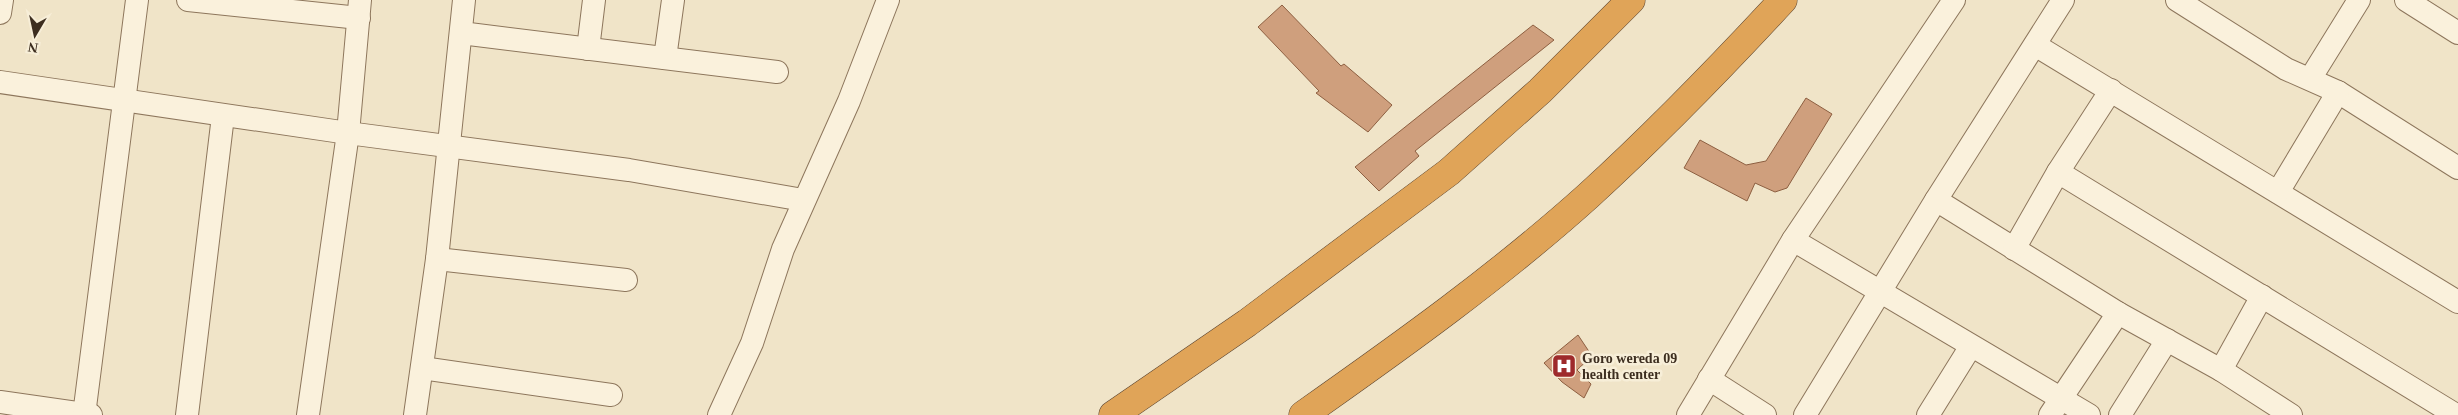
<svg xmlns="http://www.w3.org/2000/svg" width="2458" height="415" viewBox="0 0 2458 415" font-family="'Times New Roman',serif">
<rect width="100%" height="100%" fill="#f0e4c8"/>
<g fill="#cf9f7d" stroke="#8d5f41">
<polygon points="1282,5 1341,66 1344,64 1392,105 1368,132 1316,93 1319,91 1258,27"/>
<polygon points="1533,25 1554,40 1415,151 1419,156 1379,191 1355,167"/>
<polygon points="1806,98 1832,114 1787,188 1775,192 1755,183 1747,201 1684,168 1700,140 1746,165 1766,161"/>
<polygon points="1578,335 1592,356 1577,370 1591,384 1584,398 1562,382 1544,363"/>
</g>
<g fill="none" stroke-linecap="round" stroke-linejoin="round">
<defs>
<g id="minor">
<polyline points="188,0 359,18"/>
<polyline points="2177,0 2286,69 2338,92 2458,168"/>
<polyline points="2406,0 2458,33"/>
<polyline points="0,13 2,0"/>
<polyline points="461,33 777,72"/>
<polyline points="2035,45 2458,302"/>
<polyline points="588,49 594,0"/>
<polyline points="665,58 673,0"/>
<polyline points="2310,79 2359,0"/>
<polyline points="0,82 348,133 629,170 803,200"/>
<polyline points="2058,172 2456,415"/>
<polyline points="2278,192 2338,92"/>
<polyline points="1936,200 2118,313 2221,370 2291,415"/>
<polyline points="1793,240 2089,415"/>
<polyline points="2014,249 2058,172 2111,90"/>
<polyline points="437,259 626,280"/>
<polyline points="422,368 611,395"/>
<polyline points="2221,370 2262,296"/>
<polyline points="1709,379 1765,415"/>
<polyline points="0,402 91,415"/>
<polyline points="84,415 137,0"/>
<polyline points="187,415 223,116"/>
<polyline points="308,415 348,133 360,0"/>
<polyline points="415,415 437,259 464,0"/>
<polyline points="719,415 752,343 783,249 849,101 888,0"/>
<polyline points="1688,415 1793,240 1954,0"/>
<polyline points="1805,415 1936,200 2063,0"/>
<polyline points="1928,415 1971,346"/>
<polyline points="2050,415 2118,313"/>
<polyline points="2120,415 2167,340"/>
</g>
<g id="highway">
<polyline points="1113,415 1247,323 1449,172 1540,91 1631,0"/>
<path d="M1303,415C1401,346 1499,276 1588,196C1656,134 1721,67 1783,0"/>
</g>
</defs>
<use href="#minor" stroke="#8d765c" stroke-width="24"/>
<use href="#highway" stroke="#5b4430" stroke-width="29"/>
<use href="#minor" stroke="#faf1dc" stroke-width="22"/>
<use href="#highway" stroke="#e0a458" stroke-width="28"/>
</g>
<defs>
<symbol id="hospital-square" viewBox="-11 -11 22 22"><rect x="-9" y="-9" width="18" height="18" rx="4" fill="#9e2a2b" stroke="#f7eed8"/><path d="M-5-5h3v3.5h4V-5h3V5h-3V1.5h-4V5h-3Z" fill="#fff"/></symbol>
</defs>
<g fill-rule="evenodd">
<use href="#hospital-square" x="1550" y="352" width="28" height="28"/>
</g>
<g text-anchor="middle" stroke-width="5" stroke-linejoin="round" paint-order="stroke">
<g font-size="14" font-weight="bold" fill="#3d2e20" stroke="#f7eed8" text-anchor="start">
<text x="1582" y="363">Goro wereda 09<tspan x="1582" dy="16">health center</tspan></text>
</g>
</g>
<g transform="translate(35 35) rotate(189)" stroke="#f7eed8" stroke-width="4" paint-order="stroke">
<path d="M0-4L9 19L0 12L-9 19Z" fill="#3d2e20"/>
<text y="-8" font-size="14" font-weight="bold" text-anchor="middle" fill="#3d2e20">N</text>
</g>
</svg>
